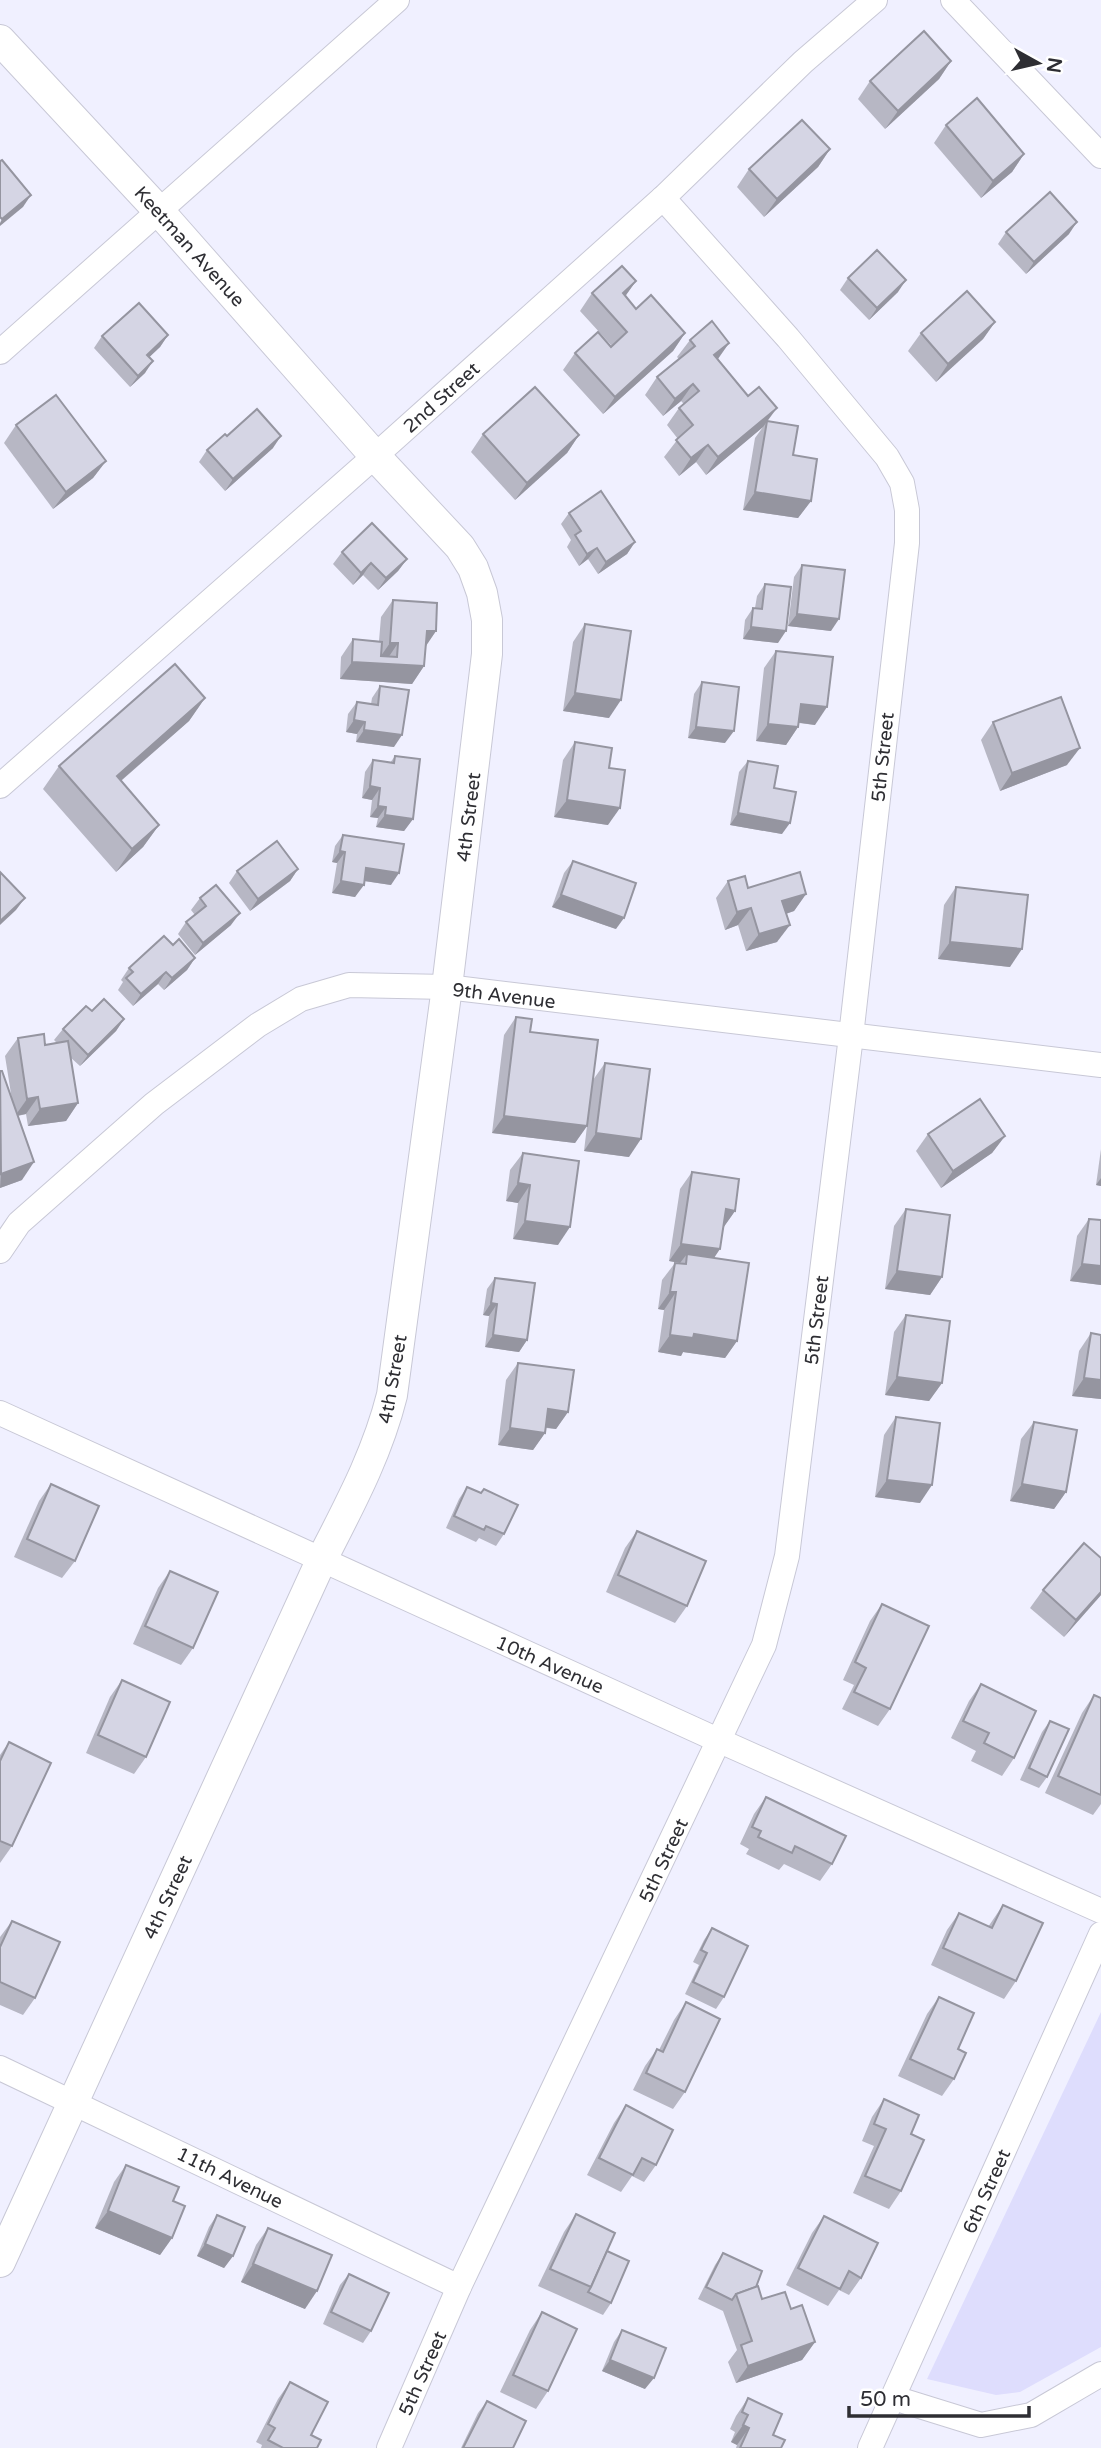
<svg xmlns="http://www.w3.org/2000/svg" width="1101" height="2448" viewBox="0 0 1101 2448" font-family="'Varela Round',sans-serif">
<rect width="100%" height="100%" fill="#f0f0ff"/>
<polygon fill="#deddfd" points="1101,2012 1101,2347 1020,2392 996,2395 927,2379"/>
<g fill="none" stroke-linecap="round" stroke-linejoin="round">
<defs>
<g id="minor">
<polyline points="953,0 1101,156"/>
<polyline points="0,352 397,0"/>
<polyline points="0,786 375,456 663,198 803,62 875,0"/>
<polyline points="0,1251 19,1223 154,1104 258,1025 301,999 349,985 447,987 1101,1065"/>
<polyline points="0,1413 720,1741 1101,1911"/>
<polyline points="0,2068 459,2287"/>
<polyline points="894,2398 981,2425 1031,2415 1101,2374"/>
<polyline points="389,2448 459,2287 764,1645 787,1556 851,1036 907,543 907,510 902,483 887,457 788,338 663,198"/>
<polyline points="870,2448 1101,1934"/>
</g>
<path id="tertiary" d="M0,40L158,210L375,456L460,547L473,568L482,593L487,620V654L447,987L392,1395C377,1455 349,1506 321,1561L0,2262"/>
</defs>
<use href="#minor" stroke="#c8c8d6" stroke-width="26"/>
<use href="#tertiary" stroke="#c8c8d6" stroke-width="32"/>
<use href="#minor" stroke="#fff" stroke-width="24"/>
<use href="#tertiary" stroke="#fff" stroke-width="30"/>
</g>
<g fill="#b7b7c4">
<polygon points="951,61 939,79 885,129 858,99 870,81"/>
<polygon points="946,125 1024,154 1012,172 981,198 934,143"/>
<polygon points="830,149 818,167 764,217 737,187 749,169"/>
<polygon points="1006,232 1069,234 1026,274 998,244"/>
<polygon points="848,278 898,292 869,320 840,290"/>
<polygon points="636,281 625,296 636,309 685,333 673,351 603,414 563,370 575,353 612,346 580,311 592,293"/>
<polygon points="995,322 983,339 936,382 908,351 921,333"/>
<polygon points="168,335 160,347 149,357 145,373 130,387 94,348 102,336"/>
<polygon points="690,340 729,343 718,359 768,421 793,455 811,501 798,518 743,510 755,438 763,427 706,475 696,462 679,476 664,457 678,439 667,425 679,408 684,404 681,401 663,416 645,395 657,377 679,359 677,357"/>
<polygon points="16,425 106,461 93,478 53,509 4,443"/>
<polygon points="483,434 579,435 567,453 515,500 471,452"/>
<polygon points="227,436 273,448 225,491 199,462 207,450"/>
<polygon points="569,513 635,542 627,554 598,574 588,559 579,566 567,547 571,540 561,524"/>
<polygon points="342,552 407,559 398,571 378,590 363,575 353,585 333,564"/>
<polygon points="802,565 831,631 788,626 794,577"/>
<polygon points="765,584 778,643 743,639 745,620 753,608 755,608 757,596"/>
<polygon points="393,600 436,631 425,646 424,666 412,684 340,679 341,657 353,639 379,641 381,617"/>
<polygon points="585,624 609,718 563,711 573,642"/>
<polygon points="776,651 815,725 799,723 798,727 786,745 756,741 764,668"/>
<polygon points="702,682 725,743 688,738 694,694"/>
<polygon points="380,686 394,747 356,742 357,734 346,732 348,714 357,702 371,704 372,698"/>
<polygon points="205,698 189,721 121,781 159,825 143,847 116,872 43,789 59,766"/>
<polygon points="993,722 1067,765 1000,791 981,740"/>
<polygon points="575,742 609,768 608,825 554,817 563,760"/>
<polygon points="395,756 413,819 404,831 376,827 378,818 370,817 372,800 362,798 365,772 373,760 390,763"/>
<polygon points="748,761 774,788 782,834 730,825 739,772"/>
<polygon points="343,835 391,885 364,881 355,897 332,893 337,863 332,862 335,846"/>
<polygon points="573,861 616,929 552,907 564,873"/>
<polygon points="298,869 290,881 250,911 229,883 237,871"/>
<polygon points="728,881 748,888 806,894 794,911 786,914 777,942 746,951 738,925 725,930 716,898"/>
<polygon points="956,887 1010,967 938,959 944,905"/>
<polygon points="200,898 231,925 195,955 178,934 186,922 195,915 191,910"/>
<polygon points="173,945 195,958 187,970 164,990 158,984 133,1006 118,990 123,982 121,980 129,968"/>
<polygon points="92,1011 124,1019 116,1031 80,1066 70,1057 78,1103 66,1121 28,1126 26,1114 18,1116 22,1180 0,1188 0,1071 12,1100 5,1056 18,1038 45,1045 57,1043 54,1040 63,1029"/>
<polygon points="516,1017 530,1032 593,1080 605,1063 629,1157 584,1151 587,1126 575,1143 492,1133 504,1035"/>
<polygon points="928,1134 1005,1136 992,1153 941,1188 916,1151"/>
<polygon points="1101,1149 1101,1186 1096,1185"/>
<polygon points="523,1153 558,1245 513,1239 518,1203 506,1201 510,1170"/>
<polygon points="692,1172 735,1211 723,1228 714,1257 737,1341 725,1358 683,1352 681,1356 658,1352 664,1310 658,1309 662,1280 675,1263 680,1263 669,1261 680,1189"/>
<polygon points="906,1209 942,1277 930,1295 885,1289 894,1226"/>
<polygon points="1089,1219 1101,1220 1101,1285 1070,1281 1077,1236"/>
<polygon points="495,1278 527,1340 519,1352 485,1347 489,1316 483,1315 487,1289"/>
<polygon points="906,1315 942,1383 929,1401 885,1395 894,1332"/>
<polygon points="1091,1333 1101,1399 1072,1396 1079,1351"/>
<polygon points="518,1363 568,1412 556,1429 546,1428 545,1433 533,1450 498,1445 506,1380"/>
<polygon points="896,1417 920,1503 875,1497 884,1435"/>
<polygon points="1034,1422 1066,1492 1054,1509 1010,1501 1021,1439"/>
<polygon points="51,1484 75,1561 62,1578 14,1557 39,1501"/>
<polygon points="467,1487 481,1493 484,1489 504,1534 496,1546 479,1538 476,1542 446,1528 459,1499"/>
<polygon points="637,1531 687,1606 675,1623 606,1592 625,1548"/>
<polygon points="170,1571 193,1648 181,1665 133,1644 158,1588"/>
<polygon points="1043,1590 1101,1595 1064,1637 1030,1608"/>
<polygon points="882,1604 890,1709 878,1726 842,1709 854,1685 843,1680 870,1621"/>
<polygon points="122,1680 146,1757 134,1774 86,1753 110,1697"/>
<polygon points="981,1684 1014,1758 1002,1776 971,1761 976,1751 951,1738 969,1701"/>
<polygon points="1094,1695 1101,1698 1101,1804 1093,1815 1045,1793 1082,1713"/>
<polygon points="1050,1721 1047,1777 1039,1788 1020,1780 1042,1732"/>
<polygon points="9,1742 12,1846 0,1863 0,1755"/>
<polygon points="766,1797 832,1864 820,1881 784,1864 779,1870 746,1854 749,1849 740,1844 754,1814"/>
<polygon points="1003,1905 1016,1981 1004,1999 931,1965 947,1930 959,1913 988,1927"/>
<polygon points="12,1921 35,1998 23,2015 0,2005 0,1937"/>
<polygon points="712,1928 724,1997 716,2009 685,1994 699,1965 693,1962 704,1940"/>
<polygon points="939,1997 958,2049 954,2079 942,2096 898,2076 927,2014"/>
<polygon points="686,2002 685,2092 673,2109 633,2090 645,2066 657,2049 659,2050 674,2020"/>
<polygon points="884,2099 911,2134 901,2191 889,2209 853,2193 874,2146 862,2141 872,2117"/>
<polygon points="626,2105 656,2165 644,2182 632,2176 621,2192 587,2175 614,2123"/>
<polygon points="126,2165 173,2201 172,2238 160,2255 95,2228 114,2182"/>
<polygon points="576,2214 607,2251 611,2303 603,2315 538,2286 564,2232"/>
<polygon points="217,2215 233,2256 224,2268 197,2256 209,2227"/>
<polygon points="824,2216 861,2278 849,2295 839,2290 828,2306 786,2285 812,2233"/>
<polygon points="268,2228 305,2309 241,2282 256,2245"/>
<polygon points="723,2253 756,2287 762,2299 791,2309 815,2342 802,2360 736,2383 728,2362 737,2350 723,2311 698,2299 715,2265"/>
<polygon points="349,2274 371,2331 363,2343 323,2324 340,2285"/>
<polygon points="542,2312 548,2391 536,2409 500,2392 530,2330"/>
<polygon points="622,2330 645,2389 602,2371 614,2342"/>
<polygon points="290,2382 311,2435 317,2448 261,2448 262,2445 256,2442 278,2399"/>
<polygon points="748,2398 781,2448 736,2448 737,2445 731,2442 735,2432 730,2429 736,2416"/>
<polygon points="487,2401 513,2448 461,2448 478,2413"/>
</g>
<g fill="#9595a0">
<polygon points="951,61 939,79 885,129 898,111"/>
<polygon points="830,149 818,167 764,217 777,199"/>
<polygon points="1024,154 1012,172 981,198 993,181"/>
<polygon points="31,195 23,207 0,226 0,223 2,219"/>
<polygon points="1077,222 1069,234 1026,274 1034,262"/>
<polygon points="906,280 898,292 869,320 877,308"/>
<polygon points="636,281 624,298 623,293"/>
<polygon points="995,322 983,339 936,382 948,364"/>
<polygon points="685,333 673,351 603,414 615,397"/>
<polygon points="168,335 160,347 139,367 147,355"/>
<polygon points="729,343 717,360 714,355"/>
<polygon points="153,361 145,373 130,387 138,376"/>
<polygon points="693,384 681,401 663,416 675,399"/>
<polygon points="777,408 763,427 706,475 718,457"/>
<polygon points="579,435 567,453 515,500 527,483"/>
<polygon points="281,436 273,448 225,491 233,479"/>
<polygon points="708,445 696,462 679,476 691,458"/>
<polygon points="106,461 93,478 53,509 66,492"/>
<polygon points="755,492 811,501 798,518 743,510"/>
<polygon points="635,542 627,554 598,574 606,562"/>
<polygon points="597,548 588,559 579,566 587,554"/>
<polygon points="407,559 398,571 378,590 386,578"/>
<polygon points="371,563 363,575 353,585 361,573"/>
<polygon points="797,614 839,619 831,631 788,626"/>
<polygon points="751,627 786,631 778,643 743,639"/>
<polygon points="427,631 436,631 424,649"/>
<polygon points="390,643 398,643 386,661 378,660"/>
<polygon points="352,662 424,666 412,684 340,679"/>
<polygon points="575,693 621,700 609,718 563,711"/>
<polygon points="205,698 189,721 101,798 117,776"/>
<polygon points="801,704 827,707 815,725 788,721"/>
<polygon points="354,720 365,722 357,734 346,732"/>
<polygon points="768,724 798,727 786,745 756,741"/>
<polygon points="696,727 734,731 725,743 688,738"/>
<polygon points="364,730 402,735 394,747 356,742"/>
<polygon points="1080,748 1067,765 1000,791 1012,773"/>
<polygon points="370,786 380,788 372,800 362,798"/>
<polygon points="567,800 620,808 608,825 554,817"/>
<polygon points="378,806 386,807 378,818 370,817"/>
<polygon points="738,813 790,823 782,834 730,825"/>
<polygon points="385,815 413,819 404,831 376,827"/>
<polygon points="159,825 143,847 116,872 132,849"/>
<polygon points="340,851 345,852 337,863 332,862"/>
<polygon points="366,868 399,873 391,885 358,880"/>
<polygon points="298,869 290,881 250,911 258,899"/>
<polygon points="341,881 364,885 355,897 332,893"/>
<polygon points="806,894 794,911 770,919 782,901"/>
<polygon points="561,895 624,918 616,929 552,907"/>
<polygon points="25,898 16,910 0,925 0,921"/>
<polygon points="751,908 738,925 725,930 737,912"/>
<polygon points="240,913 231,925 195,955 203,943"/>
<polygon points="790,925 777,942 746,951 759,934"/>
<polygon points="950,942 1022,949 1010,967 938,959"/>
<polygon points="195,958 187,970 164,990 172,978"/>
<polygon points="166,972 158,984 133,1006 141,994"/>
<polygon points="124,1019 116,1031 80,1066 88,1055"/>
<polygon points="38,1097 26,1114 15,1116 27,1099"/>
<polygon points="78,1103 66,1121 28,1126 40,1109"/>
<polygon points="504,1116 587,1126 575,1143 492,1133"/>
<polygon points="596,1133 641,1139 629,1157 584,1151"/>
<polygon points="1005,1136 992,1153 941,1188 953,1171"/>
<polygon points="34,1162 22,1180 0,1188 1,1174"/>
<polygon points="1101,1178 1101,1186 1096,1185"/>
<polygon points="518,1183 530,1185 518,1203 506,1201"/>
<polygon points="726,1209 735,1211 723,1228"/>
<polygon points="525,1221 570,1227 558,1245 513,1239"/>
<polygon points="681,1244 720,1249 708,1267 687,1254 680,1263 669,1261"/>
<polygon points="1082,1264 1101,1266 1101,1285 1070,1281"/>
<polygon points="897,1271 942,1277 930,1295 885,1289"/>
<polygon points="670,1292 676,1292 664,1310 658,1309"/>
<polygon points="491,1303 497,1304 489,1316 483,1315"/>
<polygon points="694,1334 737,1341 725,1358 683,1352 681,1356 658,1352 670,1335"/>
<polygon points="493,1335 527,1340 519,1352 485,1347"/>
<polygon points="897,1377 942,1383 929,1401 885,1395"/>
<polygon points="1084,1378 1101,1380 1101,1399 1072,1396"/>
<polygon points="548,1409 568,1412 556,1429 536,1426"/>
<polygon points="510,1428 545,1433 533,1450 498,1445"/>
<polygon points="887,1480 932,1485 920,1503 875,1497"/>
<polygon points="1022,1484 1066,1492 1054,1509 1010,1501"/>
<polygon points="1101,1592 1101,1595 1064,1637 1076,1620"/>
<polygon points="108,2211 172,2238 160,2255 95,2228"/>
<polygon points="205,2244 233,2256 224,2268 197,2256"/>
<polygon points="253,2264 317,2291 305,2309 241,2282"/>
<polygon points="815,2342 802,2360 736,2383 748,2366"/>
<polygon points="610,2360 654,2378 645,2389 602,2371"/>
<polygon points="743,2425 749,2428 737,2445 731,2442"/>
</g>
<g fill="#d5d5e4" stroke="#9595a0" stroke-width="2">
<polygon points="924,31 951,61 898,111 870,81"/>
<polygon points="977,98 1024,154 993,181 946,125"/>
<polygon points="802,120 830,149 777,199 749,169"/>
<polygon points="2,160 31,195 2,219 0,217 0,161"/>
<polygon points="1050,192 1077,222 1034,262 1006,232"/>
<polygon points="877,250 906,280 877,308 848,278"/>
<polygon points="622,266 636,281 623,293 636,309 651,295 685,333 615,397 575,353 598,332 611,347 627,332 592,293"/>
<polygon points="967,291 995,322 948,364 921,333"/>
<polygon points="139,303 168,335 147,355 153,361 138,376 102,336"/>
<polygon points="712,321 729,343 714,355 748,396 759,387 777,408 718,457 708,445 691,458 676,440 693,425 679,408 699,391 693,384 675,399 657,377 695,346 690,340"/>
<polygon points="535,387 579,435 527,483 483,434"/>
<polygon points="56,395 106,461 66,492 16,425"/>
<polygon points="257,409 281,436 233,479 207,450 225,434 227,436"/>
<polygon points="767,421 798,426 793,455 817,459 811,501 755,492"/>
<polygon points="601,491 635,542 606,562 597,548 587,554 575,535 581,531 569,513"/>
<polygon points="372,523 407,559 386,578 371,563 361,573 342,552"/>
<polygon points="802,565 845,570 839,619 797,614"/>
<polygon points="765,584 791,587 786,631 751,627 753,608 762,609"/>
<polygon points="393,600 437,603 436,631 427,631 424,666 352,662 353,639 382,642 381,656 397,657 398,643 390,643"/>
<polygon points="585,624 631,631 621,700 575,693"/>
<polygon points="776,651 833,657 827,707 801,704 798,727 768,724"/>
<polygon points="175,664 205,698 117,776 159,825 132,849 59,766"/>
<polygon points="702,682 739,687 734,731 696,727"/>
<polygon points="380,686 409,690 402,735 364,730 365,722 354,720 357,702 378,705"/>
<polygon points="1061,697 1080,748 1012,773 993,722"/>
<polygon points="575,742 612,748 609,768 625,770 620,808 567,800"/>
<polygon points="395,756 420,759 413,819 385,815 386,807 378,806 380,788 370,786 373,760 394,763"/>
<polygon points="748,761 778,766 774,788 796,792 790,823 738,813"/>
<polygon points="343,835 404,844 399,873 366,868 364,885 341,881 345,852 340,851"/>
<polygon points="277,841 298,869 258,899 237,871"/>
<polygon points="573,861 636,883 624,918 561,895"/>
<polygon points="0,872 25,898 0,921"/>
<polygon points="800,872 806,894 782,901 790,925 759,934 751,908 737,912 728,881 745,876 748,888"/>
<polygon points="216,885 240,913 203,943 186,922 206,906 200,898"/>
<polygon points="956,887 1028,895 1022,949 950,942"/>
<polygon points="164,936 173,945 179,939 195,958 172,978 166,972 141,994 126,978 133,972 129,968"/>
<polygon points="104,999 124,1019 88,1055 63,1029 86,1006 92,1011"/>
<polygon points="516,1017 532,1019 530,1032 598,1040 587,1126 504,1116"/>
<polygon points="44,1034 45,1045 68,1041 78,1103 40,1109 38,1097 27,1099 18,1038"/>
<polygon points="605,1063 650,1069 641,1139 596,1133"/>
<polygon points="0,1071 2,1071 34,1162 1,1174"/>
<polygon points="980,1099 1005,1136 953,1171 928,1134"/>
<polygon points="523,1153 579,1161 570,1227 525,1221 530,1185 518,1183"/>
<polygon points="692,1172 739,1179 735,1211 726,1209 720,1249 681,1244"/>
<polygon points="906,1209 950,1215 942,1277 897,1271"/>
<polygon points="1089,1219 1101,1220 1101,1266 1082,1264"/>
<polygon points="687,1254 749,1263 737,1341 694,1334 693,1338 670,1335 676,1292 670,1292 675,1263 686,1264"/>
<polygon points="495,1278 535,1283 527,1340 493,1335 497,1304 491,1303"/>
<polygon points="906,1315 950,1321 942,1383 897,1377"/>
<polygon points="1091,1333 1101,1335 1101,1380 1084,1378"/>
<polygon points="518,1363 574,1370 568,1412 548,1409 545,1433 510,1428"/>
<polygon points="896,1417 940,1423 932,1485 887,1480"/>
<polygon points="1034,1422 1077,1430 1066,1492 1022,1484"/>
<polygon points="51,1484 99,1506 75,1561 27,1539"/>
<polygon points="467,1487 481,1493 484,1489 518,1505 504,1534 486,1526 484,1530 454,1516"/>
<polygon points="637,1531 706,1561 687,1606 618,1575"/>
<polygon points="1084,1543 1101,1558 1101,1592 1076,1620 1043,1590"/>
<polygon points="170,1571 218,1592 193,1648 145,1626"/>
<polygon points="882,1604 929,1626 890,1709 854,1692 866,1668 855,1662"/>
<polygon points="122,1680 170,1702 146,1757 98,1735"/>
<polygon points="981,1684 1036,1711 1014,1758 984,1743 989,1733 963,1721"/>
<polygon points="1094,1695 1101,1698 1101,1795 1058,1776"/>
<polygon points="1050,1721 1069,1729 1047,1777 1029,1768"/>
<polygon points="9,1742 51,1763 12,1846 0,1841 0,1761"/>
<polygon points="766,1797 846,1836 832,1864 795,1846 792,1853 758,1837 761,1831 752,1827"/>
<polygon points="1003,1905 1043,1923 1016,1981 943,1948 959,1913 992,1928"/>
<polygon points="12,1921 60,1942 35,1998 0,1982 0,1947"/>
<polygon points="712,1928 748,1946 724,1997 693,1982 707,1953 701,1950"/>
<polygon points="939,1997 974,2013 958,2049 966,2053 954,2079 910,2059"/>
<polygon points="686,2002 720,2019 685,2092 646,2073 657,2049 663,2052"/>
<polygon points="884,2099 919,2115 911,2134 924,2140 901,2191 865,2176 886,2129 874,2124"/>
<polygon points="626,2105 673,2130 656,2165 642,2158 633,2175 599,2158"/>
<polygon points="126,2165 179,2187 173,2201 185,2206 172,2238 108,2211"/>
<polygon points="576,2214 615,2233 591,2287 550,2269"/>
<polygon points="217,2215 245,2227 233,2256 205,2244"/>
<polygon points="824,2216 878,2243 861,2278 849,2271 840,2289 798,2268"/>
<polygon points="268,2228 332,2255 317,2291 253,2264"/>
<polygon points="607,2251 629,2261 611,2303 588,2292 591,2287"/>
<polygon points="723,2253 762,2271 756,2287 736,2294 732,2300 706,2287"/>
<polygon points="349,2274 389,2293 371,2331 331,2312"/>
<polygon points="758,2286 762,2299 785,2292 791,2309 802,2305 815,2342 748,2366 741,2345 752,2341 736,2294"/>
<polygon points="542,2312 577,2329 548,2391 513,2375"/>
<polygon points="622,2330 666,2348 654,2378 610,2360"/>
<polygon points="290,2382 328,2402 311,2435 321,2440 317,2448 283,2448 268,2440 275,2428 268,2424"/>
<polygon points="748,2398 782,2414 773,2435 785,2440 781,2448 740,2448 749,2428 743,2425 748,2415 742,2412"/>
<polygon points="487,2401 526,2421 513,2448 463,2448"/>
</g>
<g text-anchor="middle" stroke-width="5" stroke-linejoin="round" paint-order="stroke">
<g font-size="19" fill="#2e2e33" stroke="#fff">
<text transform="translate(190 246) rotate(48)" y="7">Keetman Avenue</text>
<text transform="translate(441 397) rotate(-42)" y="7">2nd Street</text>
<text transform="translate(882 757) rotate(-84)" y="7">5th Street</text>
<text transform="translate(468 817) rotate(-83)" y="7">4th Street</text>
<text transform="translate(504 995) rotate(7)" y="7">9th Avenue</text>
<text transform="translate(816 1320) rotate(-83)" y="7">5th Street</text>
<text transform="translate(392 1379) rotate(-80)" y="7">4th Street</text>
<text transform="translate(550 1664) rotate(24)" y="7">10th Avenue</text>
<text transform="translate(663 1860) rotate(-65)" y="7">5th Street</text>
<text transform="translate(167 1897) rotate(-65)" y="7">4th Street</text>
<text transform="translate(230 2177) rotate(26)" y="7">11th Avenue</text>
<text transform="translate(986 2191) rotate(-66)" y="7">6th Street</text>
<text transform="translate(422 2373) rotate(-66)" y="7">5th Street</text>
</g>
</g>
<g transform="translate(1038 63) rotate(98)" stroke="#ffffff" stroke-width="5" paint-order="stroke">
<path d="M0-5L12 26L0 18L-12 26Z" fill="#2e2e33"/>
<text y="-10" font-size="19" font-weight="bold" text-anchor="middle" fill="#2e2e33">N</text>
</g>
<path d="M849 2406v10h180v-10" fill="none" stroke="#2e2e33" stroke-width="3.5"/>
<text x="860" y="2406" font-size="21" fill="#2e2e33" stroke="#ffffff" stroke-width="5" paint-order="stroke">50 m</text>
</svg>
